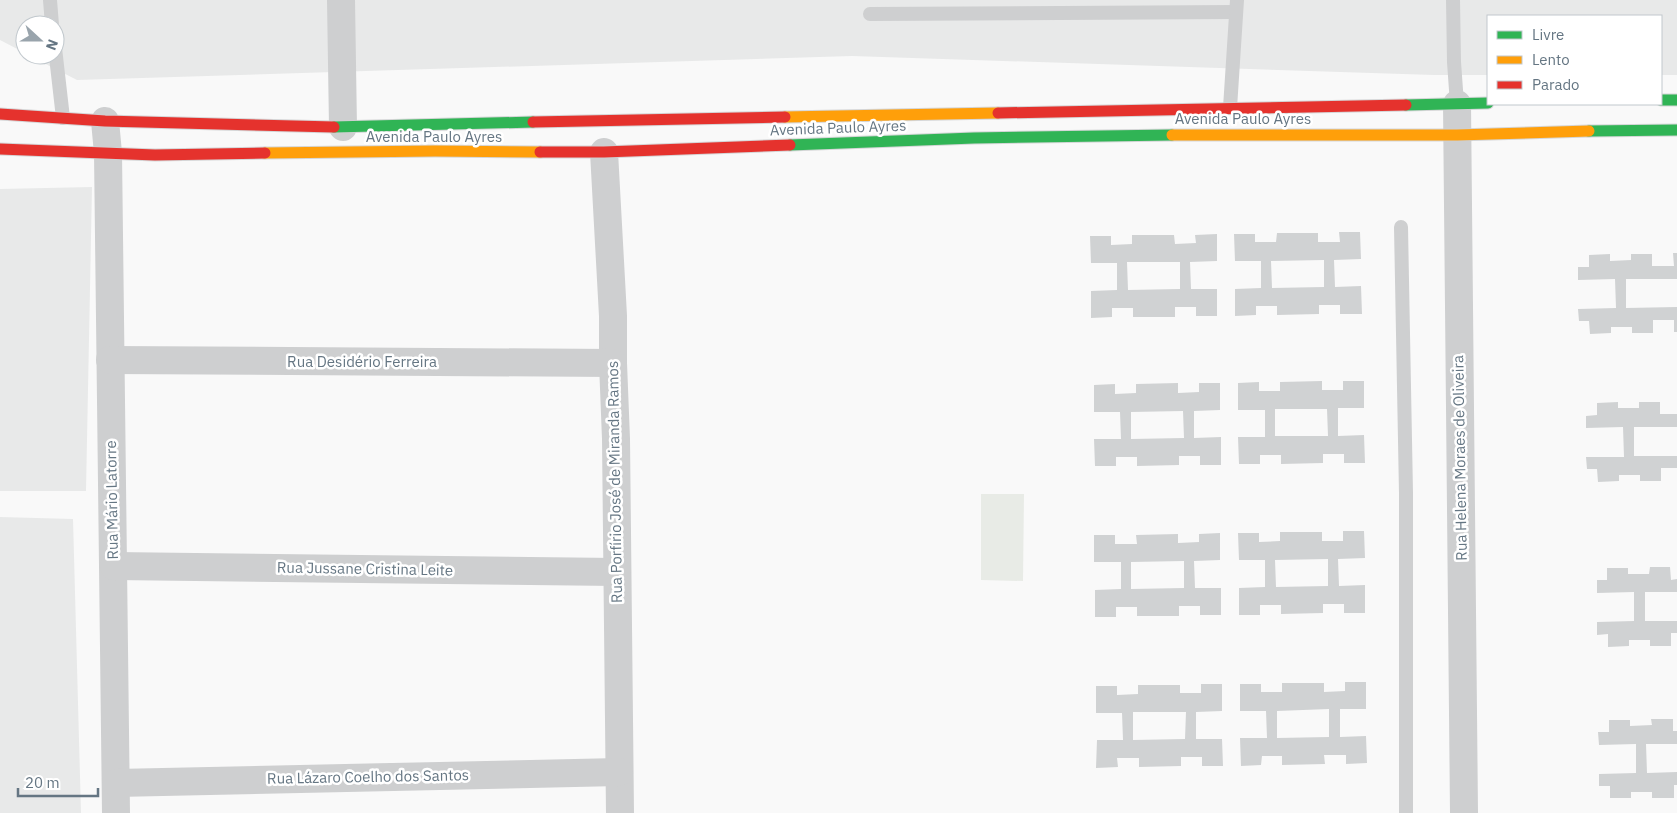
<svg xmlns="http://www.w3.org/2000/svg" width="1677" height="813" viewBox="0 0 1677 813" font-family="'IBM Plex Sans',sans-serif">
<rect width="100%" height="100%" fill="#f9f9f9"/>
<g fill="#e8e9e9">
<polygon points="0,0 1677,0 1677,75 1661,75 1661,16 1488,16 1488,75 1434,75 852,56 77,80 28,55 55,55 55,25 25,25 25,53 0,40"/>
<polygon points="92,187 86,491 0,491 0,189"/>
<polygon points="0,517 73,519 81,813 0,813"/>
</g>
<polygon fill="#e8ebe6" points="981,494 1024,494 1023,581 981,580"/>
<g fill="#d0d2d3" fill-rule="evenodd">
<path d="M1339,232H1360L1361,259L1334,260L1335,287L1361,286L1362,314H1340V305H1319V314L1277,315V306H1256V315L1235,316V289L1261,288V261H1235L1234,234H1255V242H1276L1277,233H1318V242H1340ZM1324,260V287L1272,288L1271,261Z"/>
<path d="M1217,234V261L1190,262L1191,289H1217V316H1196V307H1175V317H1133V308H1112V317L1091,318V291L1117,290V263H1091L1090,236H1111V245L1132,244V235H1174L1175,244L1196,243L1195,235ZM1127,262H1180V289L1128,290Z"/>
<polygon points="1673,253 1677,253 1677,279 1626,279 1626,308 1677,307 1677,332 1674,332 1674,320 1653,320 1653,333 1632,333 1632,327 1611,327 1611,333 1590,334 1589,321 1579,321 1578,309 1616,308 1615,279 1578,280 1578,267 1589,267 1589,255 1610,254 1610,261 1631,260 1631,254 1652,254 1652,266 1674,266"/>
<path d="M1322,381V390H1343V381H1364V408H1338V436L1364,435L1365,463H1344V454H1323V463L1281,464V455H1260V464H1239L1238,437H1265V410H1238V383L1259,382V391H1280V382ZM1275,409H1327L1328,436H1275Z"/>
<path d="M1178,383V393L1199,392V383H1220V410L1194,411V438L1221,437V465H1200V456H1179V465L1137,466V457H1116V466H1095L1094,439H1121L1120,412H1094V385L1115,384V394L1136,393V384ZM1183,411L1184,438L1131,439V412Z"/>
<polygon points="1618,402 1618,408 1639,408 1639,402 1660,402 1660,414 1677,414 1677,427 1634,427 1634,456 1677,456 1677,468 1661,468 1661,481 1640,481 1640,475 1619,475 1619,481 1598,482 1597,469 1587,469 1586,457 1624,457 1623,427 1586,428 1586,416 1597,415 1597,403"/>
<path d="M1343,531H1364L1365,558L1338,559L1339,586L1365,585V613H1344V604H1323V613L1281,614V605H1260V615H1239V588L1265,587V560H1239L1238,533H1259V542L1280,541V532H1322V541H1343ZM1328,559V586L1276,587L1275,560Z"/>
<path d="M1220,533V560L1194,561L1195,588H1221V615H1200V606H1179V616H1137V607H1116V617H1095V590L1121,589V562H1094V535H1115V544H1137L1136,535L1178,534V543L1199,542V534ZM1184,561V588L1131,589V562Z"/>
<polygon points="1650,567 1670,567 1671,580 1677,579 1677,592 1645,592 1645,621 1677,621 1677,633 1671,633 1671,646 1650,646 1650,640 1629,640 1629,646 1608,647 1608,634 1597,635 1597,622 1634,621 1634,592 1597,593 1597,580 1607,580 1607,568 1628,568 1628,574 1649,574"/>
<path d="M1345,682H1366V709H1340V737L1366,736L1367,763L1346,764V755H1324L1325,764L1282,765V756H1262L1261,765L1241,766L1240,738H1267L1266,711H1240V684H1261V692H1282V683H1324V692L1345,691ZM1329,709V737L1277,738V711Z"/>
<path d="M1201,684H1222V711L1196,712V739H1222L1223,766H1202V757H1181V766L1139,767V758H1117L1118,767L1096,768L1097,740H1123L1122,713H1096V686H1117V695L1138,694V685H1180V693H1201ZM1133,712H1186L1185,739L1133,740Z"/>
<polygon points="1651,719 1673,719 1673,731 1677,731 1677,744 1646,744 1647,773 1677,772 1677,785 1674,785 1674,798 1652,798 1652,792 1631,792 1631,798 1610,798 1610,786 1599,786 1599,774 1636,773 1636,744 1599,745 1598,732 1609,732 1609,720 1630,720 1630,726 1652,725"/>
</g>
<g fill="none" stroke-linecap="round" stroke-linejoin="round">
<defs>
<g id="fast">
<polyline points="1661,100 1677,100"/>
<polyline points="1406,105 1488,103"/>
<polyline points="334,127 533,122"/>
<polyline points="1589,131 1677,130"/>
<polyline points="790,145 974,138 1172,135"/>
</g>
<g id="slow">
<polyline points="785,117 998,113"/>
<polyline points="1172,135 1457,135 1589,131"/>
<polyline points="265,153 435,151 540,152"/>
</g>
<g id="jam">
<polyline points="998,113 1406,105"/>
<polyline points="0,114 105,121 334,127"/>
<polyline points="533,122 785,117"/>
<polyline points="0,149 155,155 265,153"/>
<polyline points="540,152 604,152 790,145"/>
</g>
</defs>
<use href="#fast" stroke="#d5d6d7" stroke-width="13"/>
<use href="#slow" stroke="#d5d6d7" stroke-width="13"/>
<use href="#jam" stroke="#d5d6d7" stroke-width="13"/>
<g stroke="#cecfd0" stroke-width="14">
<polyline points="50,0 52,25"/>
<polyline points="1453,0 1454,62 1457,104"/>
<polyline points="870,14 1236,12"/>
<polyline points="55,48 63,118"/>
<polyline points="1230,108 1237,0"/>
<polyline points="1401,227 1406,493 1406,813"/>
</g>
<g stroke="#cecfd0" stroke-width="28">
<polyline points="341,0 343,127"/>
<polyline points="1457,104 1464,813"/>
<polyline points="105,121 108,153 116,813"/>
<polyline points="604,152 613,316 613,363 616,439 620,813"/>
<polyline points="110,360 613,363"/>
<polyline points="114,566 617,572"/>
<polyline points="116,783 619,772"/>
</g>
<use href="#fast" stroke="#30b455" stroke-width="11"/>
<use href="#slow" stroke="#ff9f0a" stroke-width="11"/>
<use href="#jam" stroke="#e5322d" stroke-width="11"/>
</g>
<g text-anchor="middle" stroke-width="5" stroke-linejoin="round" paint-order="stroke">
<g font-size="15" fill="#657683" stroke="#fff">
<text x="1243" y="124">Avenida Paulo Ayres</text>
<text transform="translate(838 128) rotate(-2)" y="5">Avenida Paulo Ayres</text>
<text x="434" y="142">Avenida Paulo Ayres</text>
<text x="362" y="367">Rua Desidério Ferreira</text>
<text transform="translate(1460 458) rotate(-91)" y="5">Rua Helena Moraes de Oliveira</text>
<text transform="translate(615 482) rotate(-91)" y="5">Rua Porfírio José de Miranda Ramos</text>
<text transform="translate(112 500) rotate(-91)" y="5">Rua Mário Latorre</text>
<text transform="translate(365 569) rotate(1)" y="5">Rua Jussane Cristina Leite</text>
<text transform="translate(368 777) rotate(-1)" y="5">Rua Lázaro Coelho dos Santos</text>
</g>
</g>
<rect x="1487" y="15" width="175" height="90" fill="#ffffff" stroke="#c1c8cd"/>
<rect x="1497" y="31" width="25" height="8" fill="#30b455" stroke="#c1c8cd"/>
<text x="1532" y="40" font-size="15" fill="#657683">Livre</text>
<rect x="1497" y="56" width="25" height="8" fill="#ff9f0a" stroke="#c1c8cd"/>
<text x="1532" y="65" font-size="15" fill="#657683">Lento</text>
<rect x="1497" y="81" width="25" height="8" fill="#e5322d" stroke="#c1c8cd"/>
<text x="1532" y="90" font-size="15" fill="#657683">Parado</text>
<g transform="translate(40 40) rotate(111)"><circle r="24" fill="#ffffff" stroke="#c1c8cd"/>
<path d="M0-4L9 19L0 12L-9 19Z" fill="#99a4ac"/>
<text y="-8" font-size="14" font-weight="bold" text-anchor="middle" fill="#657683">N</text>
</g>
<path d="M18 788v8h80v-8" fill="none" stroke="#657683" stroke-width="2.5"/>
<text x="25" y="788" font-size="15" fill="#657683" stroke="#ffffff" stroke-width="4" paint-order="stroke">20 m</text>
</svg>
